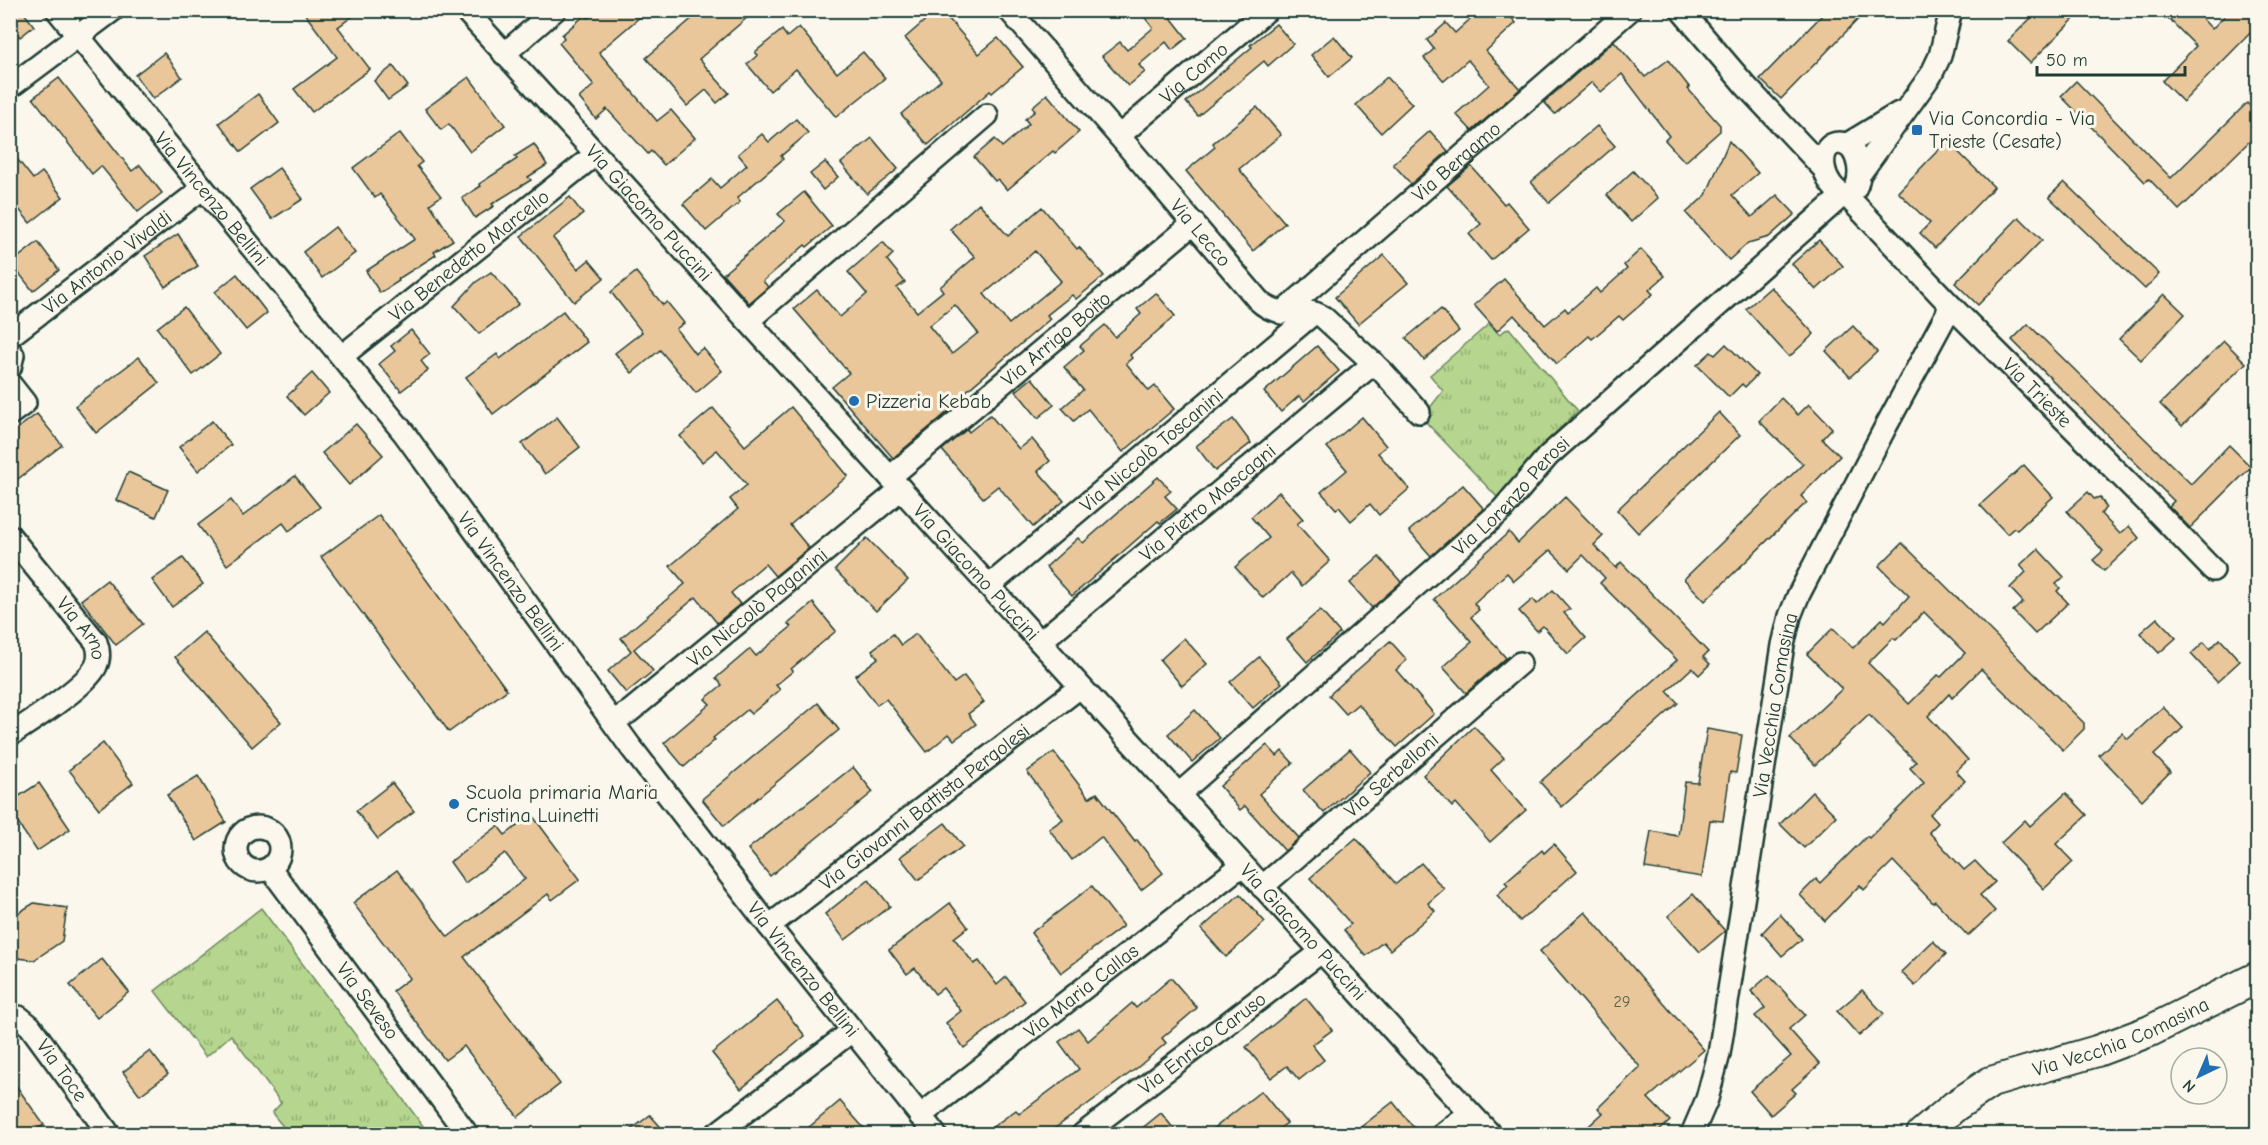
<svg xmlns="http://www.w3.org/2000/svg" width="2268" height="1145" viewBox="0 0 2268 1145" font-family="'Comic Neue',sans-serif">
<defs>
<pattern id="park-tufts" width="24" height="20" patternUnits="userSpaceOnUse" patternTransform="scale(1.5)"><rect width="24" height="20" fill="#b6d58e"/><path d="M3 7l-1-3M5 7V3M7 7l1-3M15 17l-1-3M17 17v-4M19 17l1-3" fill="none" stroke="#93ae75"/></pattern>
</defs>
<rect width="100%" height="100%" fill="#fbf7ec"/>
<filter id="ink" filterUnits="userSpaceOnUse"><feTurbulence type="fractalNoise" baseFrequency=".0167" numOctaves="2"/><feDisplacementMap in="SourceGraphic" scale="12" xChannelSelector="R" yChannelSelector="G"/><feConvolveMatrix kernelMatrix="1 2 1 2 8 2 1 2 1" color-interpolation-filters="sRGB"/></filter>
<g filter="url(#ink)">
<g fill="url(#park-tufts)" stroke="#6a8961" stroke-width="1.5">
<polygon points="1489,324 1499,334 1509,328 1578,411 1538,450 1499,499 1422,418 1443,391 1430,375"/>
<polygon points="261,908 429,1134 289,1134 272,1113 281,1103 231,1035 206,1057 155,991"/>
</g>
<g fill="#eac79b" stroke="#1f3d34" stroke-width="1.5" fill-rule="evenodd">
<polygon points="10,10 22,10 34,26 20,37 10,25"/>
<polygon points="302,10 361,10 338,27 370,69 312,112 294,89 337,57"/>
<polygon points="597,10 648,10 599,52 657,121 671,110 695,138 664,165 651,151 648,154 607,109 596,119 579,98 594,85 559,43 564,38 562,35 585,15 588,18"/>
<polygon points="702,10 756,10 699,59 729,93 717,103 706,90 687,106 646,58"/>
<polygon points="937,10 941,10 979,54 998,38 1023,67 992,93 990,91 928,145 901,114 941,80 905,38"/>
<polygon points="1139,10 1165,10 1187,38 1172,50 1166,42 1139,65 1145,72 1128,86 1102,56 1120,42 1127,50 1153,28"/>
<polygon points="1480,10 1505,10 1516,23 1486,51 1520,89 1472,131 1456,114 1489,85 1468,60 1444,81 1424,58 1434,49 1427,40 1446,23 1455,33"/>
<polygon points="1827,10 1867,10 1781,99 1760,79"/>
<polygon points="2039,10 2083,10 2030,63 2008,41"/>
<polygon points="2160,10 2194,10 2212,29 2230,10 2258,10 2258,25 2183,102 2162,81 2196,46"/>
<polygon points="1276,24 1293,44 1268,66 1264,61 1198,116 1186,102 1252,47 1250,45"/>
<polygon points="799,27 837,73 863,52 885,78 836,117 796,69 770,91 747,64 758,55 755,52 782,30 787,37"/>
<polygon points="1334,36 1352,58 1329,77 1311,55"/>
<polygon points="1614,41 1645,77 1668,60 1690,88 1688,89 1720,125 1720,131 1685,162 1665,140 1669,136 1622,74 1601,92 1592,82 1555,114 1544,102"/>
<polygon points="164,53 182,77 153,99 135,75"/>
<polygon points="393,66 408,86 388,100 374,81"/>
<polygon points="469,77 505,125 470,152 449,124 441,130 425,109"/>
<polygon points="1387,77 1412,104 1381,133 1356,105"/>
<polygon points="59,78 132,171 140,165 162,193 138,212 101,166 92,174 33,98"/>
<polygon points="2076,81 2171,178 2247,103 2258,114 2258,133 2179,210 2149,179 2145,182 2061,96"/>
<polygon points="258,94 279,123 241,152 219,123"/>
<polygon points="1047,94 1079,132 1055,153 1053,151 1007,190 998,179 995,181 974,157 995,139 1002,147 1029,124 1025,119 1035,111 1032,107"/>
<polygon points="1257,107 1281,135 1239,169 1285,223 1253,251 1186,171 1215,147 1213,143"/>
<polygon points="796,119 808,133 781,156 783,159 737,198 740,202 706,231 683,204 712,179 720,188 747,165 738,154 762,134 769,142"/>
<polygon points="1597,126 1615,146 1549,203 1531,182"/>
<polygon points="1430,131 1448,151 1411,184 1393,164"/>
<polygon points="400,133 422,162 417,166 441,196 430,204 453,240 434,252 436,255 398,279 399,281 380,293 366,271 415,239 380,194 375,198 353,168"/>
<polygon points="872,138 898,169 867,194 841,163"/>
<polygon points="1729,141 1758,173 1732,195 1752,217 1777,195 1795,214 1769,237 1748,243 1729,260 1686,213 1706,195"/>
<polygon points="1947,141 1994,187 1935,248 1920,233 1930,223 1898,192"/>
<polygon points="534,144 547,165 528,177 531,180 492,204 494,206 475,218 462,198 481,186 479,184 517,159 515,156"/>
<polygon points="10,150 33,179 42,172 63,197 30,223 10,198"/>
<polygon points="825,162 838,177 823,190 810,174"/>
<polygon points="1471,166 1504,204 1507,202 1529,228 1491,260 1469,234 1481,224 1447,186"/>
<polygon points="279,168 303,199 272,219 250,189"/>
<polygon points="1633,171 1658,198 1631,222 1607,195"/>
<polygon points="2064,182 2159,274 2145,289 2049,197"/>
<polygon points="804,192 832,226 807,247 805,245 763,281 768,287 749,303 723,274 785,221 778,214"/>
<polygon points="570,197 583,214 553,238 578,269 589,260 604,278 574,302 521,236"/>
<path d="M979,203L1008,236L1042,207L1077,249L1079,247L1104,276L1076,299L1072,295L1047,315L1050,319L948,407L950,410L893,458L832,387L849,373L794,309L817,290L840,317L867,294L848,272L883,242L893,254L887,260L905,282L897,288L917,312L943,291L940,287L975,257L950,229ZM1035,251L1061,281L1009,324L984,294ZM955,305L978,333L952,354L929,326Z"/>
<polygon points="2019,217 2042,240 1978,305 1955,283"/>
<polygon points="335,227 355,253 322,278 303,252"/>
<polygon points="178,234 198,266 165,287 145,256"/>
<polygon points="1819,240 1843,266 1816,290 1792,264"/>
<polygon points="38,242 59,270 33,291 11,263"/>
<polygon points="1641,249 1665,276 1649,290 1653,294 1623,320 1619,316 1592,339 1589,336 1557,364 1514,315 1497,331 1474,305 1504,279 1545,325 1565,308 1568,312 1596,288 1600,293 1627,269 1624,265"/>
<polygon points="1384,255 1408,283 1358,324 1335,297"/>
<polygon points="491,272 519,304 479,334 454,306 476,282"/>
<polygon points="636,272 663,305 667,302 684,323 676,329 695,354 703,348 722,371 696,393 660,350 632,373 615,353 642,332 611,292"/>
<polygon points="237,274 267,313 246,330 215,292"/>
<polygon points="1771,287 1814,334 1789,357 1746,309"/>
<polygon points="1156,293 1175,316 1130,355 1132,358 1126,363 1149,391 1155,386 1174,409 1123,452 1088,409 1074,421 1062,408 1083,390 1064,367 1084,350 1080,346 1105,325 1115,337 1141,314 1137,309"/>
<polygon points="2164,294 2185,314 2141,360 2119,339"/>
<polygon points="184,307 220,354 193,375 157,328"/>
<polygon points="1441,309 1459,331 1424,360 1406,338"/>
<polygon points="563,311 587,342 493,414 466,377 497,354 500,359"/>
<polygon points="2028,324 2191,484 2229,445 2251,467 2190,528 2169,506 2174,501 2012,340"/>
<polygon points="1853,326 1877,352 1850,377 1826,351"/>
<polygon points="411,330 430,354 421,361 428,370 401,391 379,364 395,351 391,346"/>
<polygon points="2224,341 2246,363 2182,426 2160,404"/>
<polygon points="1726,344 1757,375 1745,387 1742,384 1729,397 1697,365 1711,352 1715,355"/>
<polygon points="1317,346 1339,371 1304,401 1299,396 1281,412 1264,392"/>
<polygon points="139,357 159,383 96,433 75,406"/>
<polygon points="312,373 329,393 304,415 287,396"/>
<polygon points="1032,378 1054,405 1038,418 1016,391"/>
<polygon points="1781,398 1798,415 1809,404 1832,428 1822,439 1840,456 1801,496 1807,502 1705,601 1684,579 1803,464 1759,421"/>
<polygon points="791,407 848,476 790,525 809,548 775,576 765,564 731,593 740,604 717,623 696,597 634,649 653,671 626,693 608,671 631,651 621,638 685,584 670,566 738,509 730,499 747,485 717,450 702,462 680,436 713,408 745,446"/>
<polygon points="1719,412 1740,435 1638,533 1617,510"/>
<polygon points="37,414 62,445 10,485 10,434"/>
<polygon points="990,415 1019,449 1032,439 1050,461 1038,471 1064,501 1033,527 998,486 983,498 942,450 967,429 969,432"/>
<polygon points="557,417 580,447 545,474 522,444"/>
<polygon points="1362,417 1386,446 1378,453 1409,489 1379,515 1370,504 1351,521 1339,507 1336,509 1321,492 1347,470 1327,447"/>
<polygon points="1233,419 1251,443 1215,471 1196,446"/>
<polygon points="212,421 231,445 198,471 179,447"/>
<polygon points="356,424 383,455 349,485 322,453"/>
<polygon points="2024,465 2053,497 2017,530 2014,528 2007,534 1980,505"/>
<polygon points="128,472 168,490 156,517 116,500"/>
<polygon points="295,476 320,507 289,531 283,523 227,565 198,525 231,500 243,516"/>
<polygon points="1158,477 1171,491 1165,496 1177,509 1160,523 1158,521 1072,596 1046,567 1078,538 1083,543"/>
<polygon points="1463,485 1484,509 1431,556 1409,531"/>
<polygon points="1279,492 1303,519 1297,524 1330,561 1302,586 1291,573 1263,598 1235,567 1269,538 1251,517"/>
<polygon points="2088,492 2094,499 2100,497 2106,507 2101,514 2120,534 2129,526 2139,538 2104,571 2093,560 2103,551 2067,511"/>
<polygon points="1565,497 1603,536 1594,545 1616,568 1621,562 1655,597 1708,652 1703,657 1710,664 1699,675 1692,668 1667,691 1678,703 1562,807 1540,782 1677,660 1600,583 1605,578 1583,555 1569,569 1550,550 1514,581 1507,573 1474,603 1479,610 1471,617 1506,658 1466,693 1443,667 1472,642 1434,599 1509,532 1518,543"/>
<polygon points="379,515 507,690 449,732 321,557"/>
<polygon points="867,538 908,580 876,611 835,570"/>
<path d="M1902,543L2084,723V729L2063,750L1981,669L1952,698L1949,694L1928,716L1968,760L1956,771L1965,781L1930,814L1938,823L1929,832L1964,870L1975,861L1995,882L1980,895L1995,911L1968,936L1935,901L1933,903L1893,861L1864,890L1860,885L1825,921L1800,895L1816,879L1820,883L1867,836L1869,838L1924,783L1910,768L1916,762L1869,715L1815,765L1790,738L1842,689L1807,654L1833,628L1853,648L1882,619L1885,622L1909,596L1879,566ZM1924,612L1965,653L1941,677L1938,675L1909,704L1868,663L1893,638L1896,640Z"/>
<polygon points="2038,549 2064,577 2056,584 2060,588 2057,591 2068,603 2035,634 2013,611 2023,602 2010,588 2026,572 2020,565"/>
<polygon points="1379,557 1401,582 1372,608 1350,583"/>
<polygon points="183,558 203,584 172,607 152,580"/>
<polygon points="107,580 143,624 116,645 81,600"/>
<polygon points="1553,590 1570,609 1564,613 1586,638 1568,654 1543,626 1537,631 1519,611 1533,599 1537,604"/>
<polygon points="813,603 836,631 791,669 793,671 776,685 780,690 751,714 747,710 713,738 715,740 684,767 664,743 710,704 705,699 722,685 716,678 750,649 756,656 791,627 788,624"/>
<polygon points="1320,610 1340,633 1307,662 1287,639"/>
<polygon points="2157,618 2176,638 2159,653 2140,633"/>
<polygon points="204,632 281,722 252,747 175,657"/>
<polygon points="893,634 901,645 916,634 954,683 964,676 984,702 968,714 976,724 954,740 949,734 927,752 886,699 877,705 855,676 878,658 872,650"/>
<polygon points="1184,638 1207,664 1182,686 1160,660"/>
<polygon points="2220,639 2240,661 2217,682 2191,654 2204,642 2210,649"/>
<polygon points="1390,641 1407,660 1396,670 1434,714 1397,747 1358,704 1346,714 1329,695"/>
<polygon points="1259,657 1282,683 1253,708 1230,682"/>
<polygon points="818,703 839,730 724,826 702,799"/>
<polygon points="2163,707 2183,728 2154,755 2170,772 2142,800 2099,755 2122,733 2128,739"/>
<polygon points="1195,710 1220,738 1192,762 1168,734"/>
<polygon points="1474,726 1504,758 1491,770 1526,810 1490,842 1456,803 1452,807 1423,775"/>
<polygon points="1707,729 1742,735 1736,773 1730,772 1723,821 1710,820 1702,877 1645,868 1651,831 1678,836 1685,782 1698,783"/>
<polygon points="103,743 133,783 99,809 69,770"/>
<polygon points="1267,745 1277,756 1282,751 1293,763 1259,794 1299,838 1285,851 1245,806 1240,810 1220,786"/>
<polygon points="1350,749 1370,772 1324,813 1303,790"/>
<polygon points="1054,752 1089,798 1097,793 1135,842 1137,840 1163,873 1141,890 1101,837 1072,860 1049,829 1063,819 1027,772"/>
<polygon points="853,767 873,792 770,876 748,849"/>
<polygon points="198,776 226,822 196,841 167,795"/>
<polygon points="39,783 70,829 37,851 10,812 10,802"/>
<polygon points="392,783 414,811 378,839 356,811"/>
<polygon points="1812,792 1836,816 1804,848 1780,824"/>
<polygon points="2066,793 2087,815 2056,844 2073,862 2044,889 2001,843 2025,820 2030,826"/>
<polygon points="532,815 580,879 552,900 548,894 464,957 560,1084 518,1117 464,1046 445,1060 393,991 410,978 353,903 397,870 448,937 525,879 505,853 465,883 450,862 498,826 505,835"/>
<polygon points="945,823 963,846 918,880 900,857"/>
<polygon points="1356,838 1396,884 1421,863 1444,889 1428,903 1435,911 1390,950 1383,942 1366,956 1344,930 1351,924 1310,878"/>
<polygon points="1554,844 1577,871 1520,921 1497,895 1508,885 1505,882 1542,850 1544,853"/>
<polygon points="869,879 890,906 845,940 825,914"/>
<polygon points="1092,886 1123,926 1061,973 1031,933"/>
<polygon points="1240,894 1265,922 1226,957 1201,929"/>
<polygon points="1693,894 1725,931 1700,952 1668,916"/>
<polygon points="34,903 67,908 62,941 34,960 10,957 10,918"/>
<polygon points="950,903 968,927 954,938 974,964 979,961 997,985 1006,977 1025,1001 964,1048 946,1023 961,1011 943,988 935,994 915,968 907,974 889,950"/>
<polygon points="1585,912 1704,1050 1648,1098 1670,1121 1656,1134 1580,1134 1603,1113 1598,1108 1640,1067 1540,951"/>
<polygon points="1780,914 1802,939 1782,956 1762,933"/>
<polygon points="1933,941 1946,954 1915,986 1901,972"/>
<polygon points="102,959 129,992 97,1018 70,985"/>
<polygon points="1769,975 1805,1015 1789,1029 1820,1064 1792,1089 1796,1093 1771,1115 1750,1091 1791,1056 1755,1016 1765,1008 1751,991"/>
<polygon points="1171,978 1197,1008 1162,1038 1166,1043 1137,1068 1047,1134 983,1134 1016,1110 1019,1114 1079,1069 1059,1042 1078,1028 1088,1041 1132,1003 1136,1008"/>
<polygon points="1862,990 1884,1014 1859,1036 1837,1011"/>
<polygon points="1306,998 1332,1030 1312,1045 1324,1060 1299,1080 1287,1066 1271,1078 1246,1047"/>
<polygon points="777,1001 805,1036 741,1089 712,1053"/>
<polygon points="150,1051 168,1074 140,1095 123,1072"/>
<polygon points="10,1077 44,1125 30,1134 10,1134"/>
<polygon points="1261,1091 1287,1123 1272,1134 1207,1134"/>
<polygon points="840,1101 869,1134 801,1134"/>
<polygon points="1393,1102 1419,1134 1352,1134"/>
<polygon points="1161,1113 1178,1134 1135,1134"/>
<polygon points="650,1115 667,1134 626,1134"/>
</g>
<g fill="none" stroke-linecap="round" stroke-linejoin="round">
<defs>
<g id="street">
<path id="s1" d="M57,10L404,433L630,746L769,926L935,1134"/>
<path id="s2" d="M465,10L1413,1052L1490,1134"/>
<path id="s3" d="M1009,10L1119,136L1258,300C1282,323 1301,303 1323,317L1382,371L1419,412"/>
<polyline points="1681,10 1745,85 1824,169"/>
<polyline points="504,54 555,10"/>
<polyline points="10,87 113,10"/>
<path id="s4" d="M1119,136L1267,10"/>
<polyline points="1846,145 1899,113"/>
<polyline points="1859,175 1931,75 1940,56 1951,10"/>
<path id="s5" d="M1847,196C1867,188 1860,143 1840,143C1814,143 1821,188 1847,196L1951,306L2153,508L2213,570"/>
<path id="s6" d="M1282,313L1630,10"/>
<polyline points="748,321 987,115"/>
<path id="s7" d="M10,336L202,189"/>
<polyline points="10,351 13,355 10,368"/>
<path id="s8" d="M342,356L596,154"/>
<polyline points="10,384 25,403 10,414"/>
<path id="s9" d="M890,477L1194,223"/>
<path id="s10" d="M10,536L96,642C99,650 100,658 96,666C86,687 31,721 10,735"/>
<path id="s11" d="M989,586L1314,313"/>
<path id="s12" d="M1040,642L1374,363"/>
<path id="s13" d="M613,721L629,712L901,489"/>
<path id="s14" d="M1178,795L1502,510L1548,456L1843,195"/>
<circle cx="258" cy="849" r="22"/>
<path id="s15" d="M270,868L467,1134"/>
<path id="s16" d="M1262,887L1520,663"/>
<path id="s17" d="M769,926L1080,687"/>
<path id="s18" d="M10,1017H19L30,1026L109,1134"/>
<path id="s19" d="M920,1116L1242,865"/>
<polyline points="716,1134 852,1031"/>
<path id="s20" d="M1083,1134L1321,952"/>
<polyline points="1443,1134 1470,1113"/>
<path id="s21" d="M1692,1134L1707,1099L1719,1054L1783,645L1790,616L1798,596L1885,428L1951,306"/>
</g>
<g id="secondary">
<path id="s22" d="M1922,1134L1955,1106L1991,1082L2097,1051L2150,1031L2258,977"/>
</g>
</defs>
<use href="#street" stroke="#1f3d34" stroke-width="26"/>
<use href="#secondary" stroke="#1f3d34" stroke-width="34"/>
<use href="#street" stroke="#fbf7ec" stroke-width="21"/>
<use href="#secondary" stroke="#fbf7ec" stroke-width="30"/>
</g>
</g>
<g fill="#1f6fb2" stroke="#fbf7ec" stroke-width="2">
<rect x="1911" y="124" width="12" height="12" rx="3"/>
<circle cx="854" cy="401" r="6"/>
<circle cx="454" cy="804" r="6"/>
</g>
<g text-anchor="middle" stroke-width="6" stroke-linejoin="round" paint-order="stroke">
<g font-size="16" fill="#52604e">
<text x="1622" y="1007">29</text>
</g>
<g font-size="20" fill="#1f3d34" stroke="#fbf7ec">
<text dy="7" stroke="none"><textPath href="#s4" startOffset="98">Via Como</textPath></text>
<text dy="7" stroke="none"><textPath href="#s6" startOffset="231">Via Bergamo</textPath></text>
<text dy="7" stroke="none"><textPath href="#s1" startOffset="244">Via Vincenzo Bellini</textPath></text>
<text dy="7" stroke="none"><textPath href="#s2" startOffset="274">Via Giacomo Puccini</textPath></text>
<text dy="7" stroke="none"><textPath href="#s3" startOffset="294">Via Lecco</textPath></text>
<text dy="7" stroke="none"><textPath href="#s8" startOffset="162">Via Benedetto Marcello</textPath></text>
<text dy="7" stroke="none"><textPath href="#s7" startOffset="122">Via Antonio Vivaldi</textPath></text>
<text dy="7" stroke="none"><textPath href="#s9" startOffset="216">Via Arrigo Boito</textPath></text>
<text dy="7" stroke="none"><textPath href="#s5" startOffset="412">Via Trieste</textPath></text>
<text dy="7" stroke="none"><textPath href="#s11" startOffset="212">Via Niccolò Toscanini</textPath></text>
<text dy="7" stroke="none"><textPath href="#s14" startOffset="448">Via Lorenzo Perosi</textPath></text>
<text dy="7" stroke="none"><textPath href="#s12" startOffset="218">Via Pietro Mascagni</textPath></text>
<text dy="7" stroke="none"><textPath href="#s2" startOffset="760">Via Giacomo Puccini</textPath></text>
<text dy="7" stroke="none"><textPath href="#s1" startOffset="730">Via Vincenzo Bellini</textPath></text>
<text dy="7" stroke="none"><textPath href="#s13" startOffset="184">Via Niccolò Paganini</textPath></text>
<text dy="7" stroke="none"><textPath href="#s10" startOffset="118">Via Arno</textPath></text>
<text dy="7" stroke="none"><textPath href="#s21" startOffset="438">Via Vecchia Comasina</textPath></text>
<text dy="7" stroke="none"><textPath href="#s16" startOffset="171">Via Serbelloni</textPath></text>
<text dy="7" stroke="none"><textPath href="#s17" startOffset="196">Via Giovanni Battista Pergolesi</textPath></text>
<text dy="7" stroke="none"><textPath href="#s2" startOffset="1246">Via Giacomo Puccini</textPath></text>
<text dy="7" stroke="none"><textPath href="#s1" startOffset="1216">Via Vincenzo Bellini</textPath></text>
<text dy="7" stroke="none"><textPath href="#s19" startOffset="204">Via Maria Callas</textPath></text>
<text dy="7" stroke="none"><textPath href="#s15" startOffset="165">Via Seveso</textPath></text>
<text dy="7" stroke="none"><textPath href="#s22" startOffset="224">Via Vecchia Comasina</textPath></text>
<text dy="7" stroke="none"><textPath href="#s20" startOffset="150">Via Enrico Caruso</textPath></text>
<text dy="7" stroke="none"><textPath href="#s18" startOffset="78">Via Toce</textPath></text>
</g>
<g font-size="20" fill="#1f3d34" stroke="#fbf7ec" text-anchor="start">
<text x="1929" y="125">Via Concordia - Via<tspan x="1929" dy="23">Trieste (Cesate)</tspan></text>
<text x="866" y="408">Pizzeria Kebab</text>
<text x="466" y="799">Scuola primaria Maria<tspan x="466" dy="23">Cristina Luinetti</tspan></text>
</g>
</g>
<rect width="2268" height="1145" fill="none" stroke="#fbf7ec" stroke-width="36"/>
<rect x="18" y="18" width="2232" height="1109" fill="none" stroke="#1f3d34" stroke-width="2" filter="url(#ink)"/>
<g transform="translate(2199 1076) rotate(224)"><circle r="28" fill="#fbf7ec" stroke="#a3ada2" stroke-width="1.5"/>
<path d="M0-4.5L10 22L0 15L-10 22Z" fill="#1f6fb2"/>
<text y="-9" font-size="16" font-weight="bold" text-anchor="middle" fill="#1f3d34">N</text>
</g>
<path d="M2037 66v9h148v-9" fill="none" stroke="#1f3d34" stroke-width="3"/>
<text x="2046" y="66" font-size="18" fill="#1f3d34" stroke="#fbf7ec" stroke-width="4.5" paint-order="stroke">50 m</text>
</svg>
